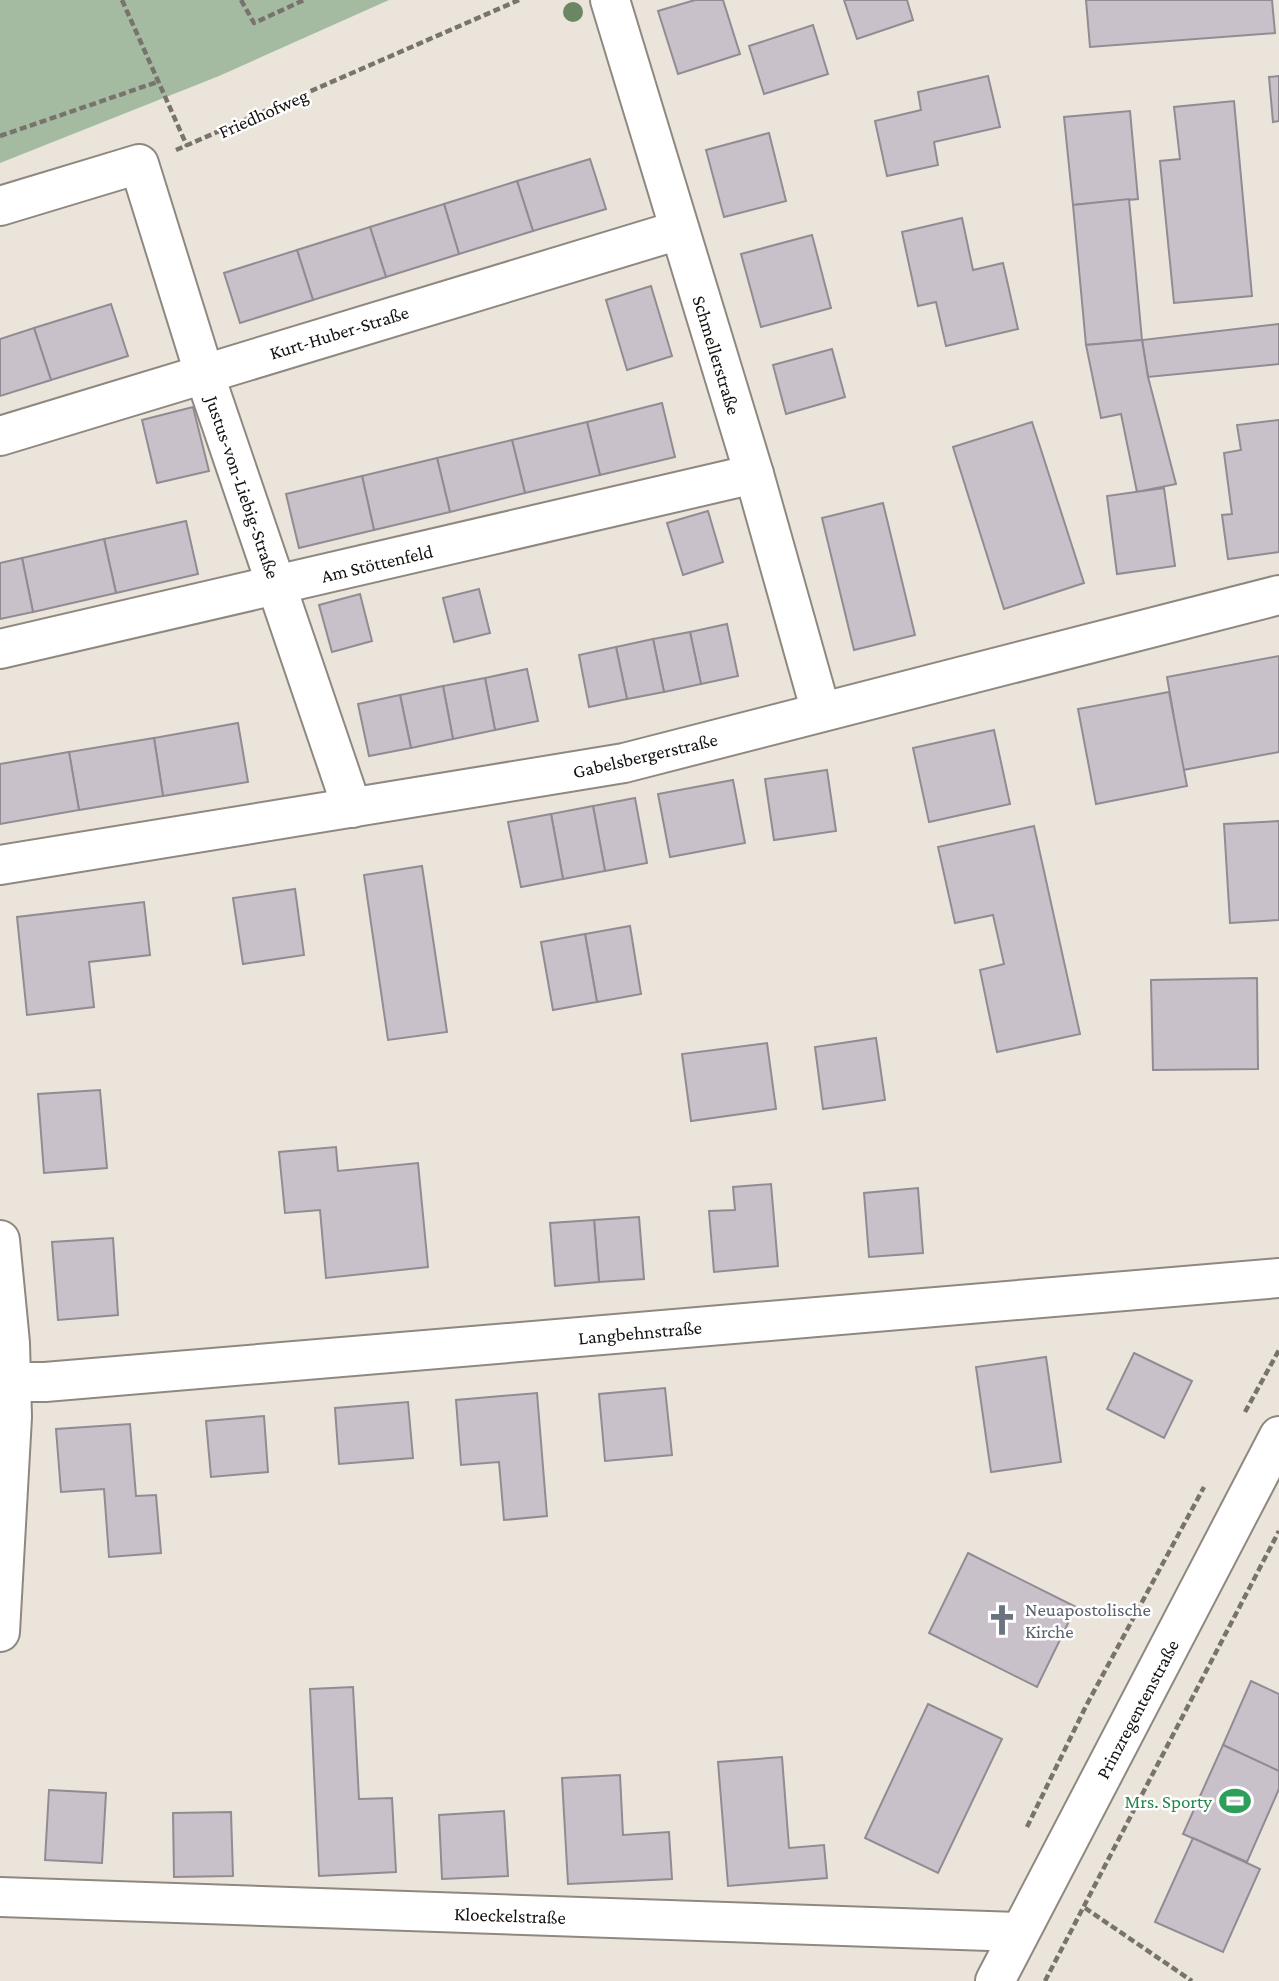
<svg xmlns="http://www.w3.org/2000/svg" width="1279" height="1981" viewBox="0 0 1279 1981" font-family="'Crimson Pro',serif">
<rect width="100%" height="100%" fill="#ebe4da"/>
<polygon fill="#a4bba1" points="0,0 389,0 219,76 0,163"/>
<g fill="#c9c1ca" stroke="#928b93" stroke-width="2">
<polygon points="695,0 723,0 740,54 678,74 658,11"/>
<polygon points="844,0 907,0 913,20 857,39"/>
<polygon points="1086,0 1272,0 1275,33 1090,47"/>
<polygon points="813,25 828,74 764,94 749,46"/>
<polygon points="988,76 1000,127 934,142 938,165 887,176 875,121 921,110 918,92"/>
<polygon points="1279,76 1279,121 1273,122 1269,77"/>
<polygon points="1234,101 1252,296 1174,303 1160,161 1180,159 1174,107"/>
<polygon points="1130,111 1138,199 1073,205 1064,117"/>
<polygon points="769,133 786,201 724,217 706,150"/>
<polygon points="590,159 606,209 533,231 517,181"/>
<polygon points="517,181 533,231 459,254 444,204"/>
<polygon points="1129,199 1142,340 1086,345 1073,205"/>
<polygon points="444,204 459,254 386,277 370,227"/>
<polygon points="962,218 973,270 1003,263 1018,329 946,346 936,302 918,306 902,232"/>
<polygon points="370,227 386,277 313,300 297,250"/>
<polygon points="812,235 831,308 761,327 741,254"/>
<polygon points="297,250 313,300 240,323 224,273"/>
<polygon points="651,286 672,356 627,370 606,300"/>
<polygon points="111,304 128,356 51,380 34,328"/>
<polygon points="1279,324 1279,364 1148,377 1142,340"/>
<polygon points="34,328 51,380 0,396 0,339"/>
<polygon points="1142,340 1148,377 1176,484 1137,492 1121,414 1101,418 1086,345"/>
<polygon points="832,349 845,397 786,414 773,365"/>
<polygon points="662,403 675,457 600,475 587,422"/>
<polygon points="193,407 209,471 157,483 142,420"/>
<polygon points="1279,420 1279,552 1228,559 1222,515 1232,514 1224,453 1241,450 1237,425"/>
<polygon points="587,422 600,475 525,493 512,440"/>
<polygon points="1032,422 1084,583 1004,609 953,447"/>
<polygon points="512,440 525,493 450,512 437,458"/>
<polygon points="437,458 450,512 374,530 362,476"/>
<polygon points="362,476 374,530 299,548 286,494"/>
<polygon points="1164,488 1175,566 1117,574 1107,496"/>
<polygon points="883,503 915,635 854,650 822,518"/>
<polygon points="708,511 723,562 683,575 667,523"/>
<polygon points="186,521 198,574 116,593 104,539"/>
<polygon points="104,539 116,593 33,612 22,558"/>
<polygon points="22,558 33,612 0,619 0,563"/>
<polygon points="479,589 490,633 454,642 443,598"/>
<polygon points="360,594 372,641 332,652 319,605"/>
<polygon points="727,624 738,676 701,684 690,632"/>
<polygon points="690,632 701,684 664,692 653,639"/>
<polygon points="653,639 664,692 627,699 616,647"/>
<polygon points="616,647 627,699 589,707 579,655"/>
<polygon points="1279,656 1279,752 1183,770 1167,677"/>
<polygon points="527,669 538,721 495,730 485,678"/>
<polygon points="485,678 495,730 453,739 443,686"/>
<polygon points="443,686 453,739 411,748 400,695"/>
<polygon points="1169,692 1187,786 1096,804 1078,709"/>
<polygon points="400,695 411,748 369,756 358,704"/>
<polygon points="238,723 248,782 163,796 154,738"/>
<polygon points="994,730 1010,804 929,822 913,748"/>
<polygon points="154,738 163,796 79,810 69,752"/>
<polygon points="69,752 79,810 0,824 0,764"/>
<polygon points="827,770 836,831 774,840 765,779"/>
<polygon points="733,780 745,843 670,857 658,794"/>
<polygon points="635,798 647,863 605,871 593,806"/>
<polygon points="593,806 605,871 563,879 551,814"/>
<polygon points="551,814 563,879 521,887 508,822"/>
<polygon points="1279,821 1279,920 1230,923 1224,824"/>
<polygon points="1034,826 1080,1034 997,1052 980,970 1004,964 993,915 955,923 938,847"/>
<polygon points="422,866 447,1032 388,1040 364,875"/>
<polygon points="295,889 304,955 243,964 233,898"/>
<polygon points="144,902 150,955 89,962 94,1007 27,1015 17,917"/>
<polygon points="630,926 641,994 597,1002 585,934"/>
<polygon points="585,934 597,1002 553,1010 541,942"/>
<polygon points="1257,978 1258,1069 1153,1070 1151,980"/>
<polygon points="876,1038 885,1100 823,1109 815,1047"/>
<polygon points="767,1043 776,1109 691,1121 682,1054"/>
<polygon points="100,1090 107,1168 44,1173 38,1094"/>
<polygon points="336,1147 338,1171 418,1163 428,1267 326,1278 320,1210 285,1213 279,1152"/>
<polygon points="771,1184 778,1266 714,1272 709,1211 735,1210 733,1187"/>
<polygon points="918,1188 923,1253 869,1257 864,1193"/>
<polygon points="639,1217 644,1279 599,1282 594,1220"/>
<polygon points="594,1220 599,1282 555,1286 550,1223"/>
<polygon points="113,1238 118,1315 58,1320 52,1242"/>
<polygon points="1134,1353 1192,1381 1164,1438 1107,1409"/>
<polygon points="1046,1357 1061,1462 991,1472 976,1367"/>
<polygon points="665,1388 672,1455 605,1461 599,1394"/>
<polygon points="537,1393 547,1516 504,1520 499,1462 461,1465 456,1400"/>
<polygon points="408,1402 413,1458 339,1464 335,1408"/>
<polygon points="264,1416 268,1472 211,1477 206,1421"/>
<polygon points="130,1424 136,1496 156,1495 161,1553 109,1557 104,1489 61,1492 56,1429"/>
<polygon points="968,1553 1076,1607 1037,1687 929,1633"/>
<polygon points="1251,1681 1279,1694 1279,1771 1223,1745"/>
<polygon points="353,1687 359,1799 392,1798 396,1872 319,1876 310,1689"/>
<polygon points="928,1704 1002,1739 938,1873 865,1838"/>
<polygon points="1223,1745 1279,1771 1279,1789 1247,1862 1183,1834"/>
<polygon points="782,1757 789,1848 824,1845 827,1878 728,1886 718,1762"/>
<polygon points="620,1775 623,1835 669,1832 672,1879 568,1884 562,1778"/>
<polygon points="49,1790 106,1793 102,1863 45,1860"/>
<polygon points="504,1811 508,1876 442,1879 439,1815"/>
<polygon points="231,1812 233,1876 174,1877 173,1813"/>
<polygon points="1193,1838 1260,1869 1223,1952 1155,1922"/>
</g>
<g fill="none" stroke-linecap="round" stroke-linejoin="round">
<defs>
<g id="minor">
<polyline points="610,0 754,474 821,712"/>
<polyline points="0,206 139,164 204,373 352,808"/>
<polyline points="0,436 679,230"/>
<polyline points="0,649 754,474"/>
<polyline points="0,865 624,763 1279,595"/>
<polyline points="0,1240 10,1343 12,1417 0,1632"/>
<polyline points="0,1382 45,1382 1279,1278"/>
<polyline points="0,1897 1020,1932"/>
</g>
<polyline id="major" points="995,1981 1279,1436"/>
</defs>
<use href="#minor" stroke="#8f8880" stroke-width="42"/>
<use href="#major" stroke="#8f8880" stroke-width="42"/>
<g stroke="#78736d" stroke-width="4.5" stroke-dasharray="7 3.5" stroke-linecap="butt">
<polyline points="122,0 187,146"/>
<polyline points="241,0 254,23 304,0"/>
<polyline points="0,136 160,81"/>
<polyline points="176,150 519,0"/>
<polyline points="1245,1412 1279,1350"/>
<polyline points="1027,1827 1086,1706 1204,1487"/>
<polyline points="1085,1908 1192,1981"/>
<polyline points="1045,1981 1279,1531"/>
</g>
<use href="#minor" stroke="#fff" stroke-width="38"/>
<use href="#major" stroke="#fff" stroke-width="38"/>
</g>
<circle fill="#6b8663" cx="573" cy="12" r="10"/>
<defs>
<symbol id="church-bare" viewBox="-9 -9 18 18"><path d="M-1.2-6h2.4v3.5h3.3v2.4h-3.3V6h-2.4V-.1h-3.3v-2.4h3.3Z" fill="#6b7280" stroke="#fff" stroke-width="2.5" paint-order="stroke"/></symbol>
<symbol id="stadium-bare" viewBox="-9 -9 18 18"><path d="M0-5a6.5 5 0 1 0 0 10a6.5 5 0 1 0 0-10ZM-3.5-1.8h7v3.6h-7Z" fill="#2e9e5b" stroke="#fff" stroke-width="2.5" paint-order="stroke"/></symbol>
</defs>
<g fill-rule="evenodd">
<use href="#church-bare" x="980" y="1598" width="44" height="44"/>
<use href="#stadium-bare" x="1213" y="1779" width="44" height="44"/>
</g>
<g text-anchor="middle" stroke-width="5" stroke-linejoin="round" paint-order="stroke">
<g font-size="19" fill="#13100d" stroke="#fff">
<text transform="translate(263 113) rotate(-24)" y="7">Friedhofweg</text>
<text transform="translate(339 332) rotate(-17)" y="7">Kurt-Huber-Straße</text>
<text transform="translate(717 355) rotate(73)" y="7">Schmellerstraße</text>
<text transform="translate(243 487) rotate(71)" y="7">Justus-von-Liebig-Straße</text>
<text transform="translate(377 563) rotate(-13)" y="7">Am Stöttenfeld</text>
<text transform="translate(645 755) rotate(-13)" y="7">Gabelsbergerstraße</text>
<text transform="translate(640 1332) rotate(-5)" y="7">Langbehnstraße</text>
<text transform="translate(1137 1709) rotate(-62)" y="7">Prinzregentenstraße</text>
<text transform="translate(510 1915) rotate(2)" y="7">Kloeckelstraße</text>
</g>
<g font-size="19" fill="#5b616d" stroke="#fff" text-anchor="start">
<text x="1025" y="1616">Neuapostolische<tspan x="1025" dy="22">Kirche</tspan></text>
</g>
<g font-size="19" fill="#27864d" stroke="#fff" text-anchor="end">
<text x="1212" y="1808">Mrs. Sporty</text>
</g>
</g>
</svg>
